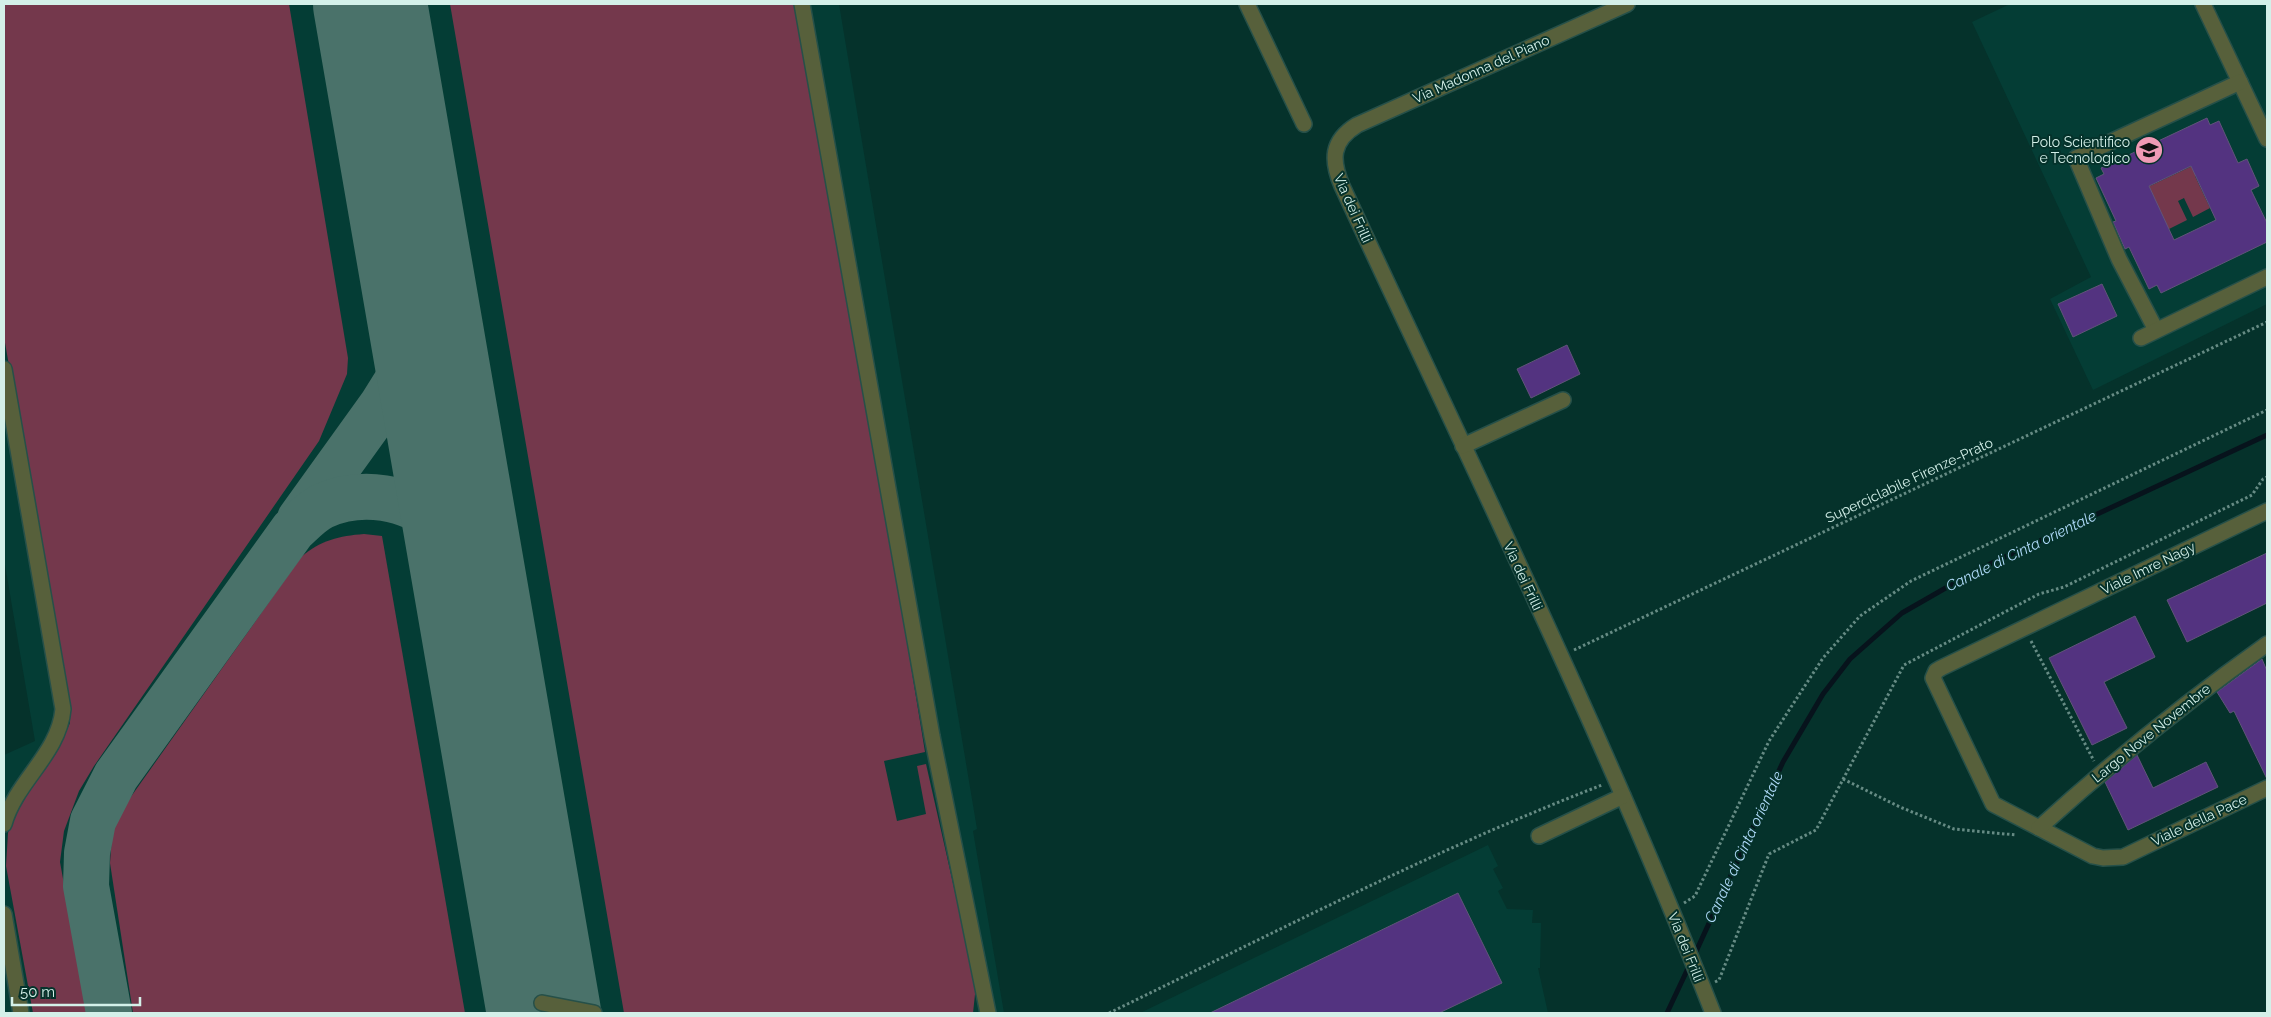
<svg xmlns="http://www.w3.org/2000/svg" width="2271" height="1017" viewBox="0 0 2271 1017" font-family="Raleway,sans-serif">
<rect width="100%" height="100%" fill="#05322b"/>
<g fill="#043d35">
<polygon points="4,4 839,4 977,829 973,831 1004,1013 4,1013 4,755 35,741 4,559"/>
<polygon points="2010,4 2267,4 2267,304 2093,390 2050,299 2091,277 1972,22"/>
<polygon points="1488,845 1498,866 1493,869 1503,888 1498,891 1507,909 1533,910 1532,923 1541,923 1540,968 1538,968 1548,1013 1140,1013"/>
</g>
<g fill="#74384c">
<polygon points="4,4 289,4 348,358 347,374 319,441 94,766 79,791 64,831 60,862 87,1013 33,1013 6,866 8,833 19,801 63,738 70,723 69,708 4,337"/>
<polygon points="450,4 794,4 907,642 925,752 884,761 897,821 926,814 917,766 926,764 976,985 973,1013 624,1013"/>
<polygon points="2209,158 2214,168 2195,176 2210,208 2193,217 2184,198 2178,201 2187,220 2169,229 2131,195"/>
<path d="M364,534L382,536L465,1013H133L110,863L113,822L301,557C321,540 339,536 364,534Z"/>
</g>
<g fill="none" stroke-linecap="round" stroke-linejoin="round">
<g stroke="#07131c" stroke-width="5">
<polyline points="1694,956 1783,762 1823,694 1850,659 1902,613 1977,570 2267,435"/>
<polyline points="1667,1013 1690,964"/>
</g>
<g stroke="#4a726a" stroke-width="46">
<polyline points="300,519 382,405 402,373 410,351 415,321 411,242"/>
<path d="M109,1013L86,886L87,853L93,821L116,776L293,530C302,522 312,511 323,506C361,489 409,496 439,524C448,533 458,550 466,561"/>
</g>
<polyline stroke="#4a726a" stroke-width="114" points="370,4 544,1013"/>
</g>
<g fill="#533380" stroke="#605479" fill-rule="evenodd">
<path d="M2207,118L2210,125L2219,121L2238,163L2247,159L2259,186L2251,190L2267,223V242L2161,293L2157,285L2149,289L2129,247L2125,249L2113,222L2116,221L2096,178L2104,174L2101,168ZM2191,166L2216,220L2174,240L2149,186Z"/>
<polygon points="2102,284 2117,316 2073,337 2058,304"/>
<polygon points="1567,345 1580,374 1531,398 1517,369"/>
<polygon points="2267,553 2267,603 2187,642 2167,600"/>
<polygon points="2135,616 2155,657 2104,682 2127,728 2092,745 2049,658"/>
<polygon points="2262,659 2267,671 2267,779 2234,711 2230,713 2217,692"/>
<polygon points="2137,755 2153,788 2206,762 2218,787 2128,830 2105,782"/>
<polygon points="1458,893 1502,983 1439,1013 1210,1013"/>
</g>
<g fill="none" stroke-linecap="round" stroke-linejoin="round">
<defs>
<g id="minor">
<polyline points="802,4 932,736 988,1013"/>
<polyline points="1247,4 1304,124"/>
<path d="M1627,4L1357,125C1331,141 1331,160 1342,186C1469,460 1603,732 1713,1013"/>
<polyline points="2203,4 2267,139"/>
<polyline points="2156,330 2119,259 2076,158 2240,82"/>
<polyline points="2141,338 2267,277"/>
<path d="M4,369L63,709C59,754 16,781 4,824"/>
<polyline points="1463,446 1563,400"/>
<polyline points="2267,511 1941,668 1936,671 1933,678 1993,804 2093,856 2103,858 2123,857 2267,788"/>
<path d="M2039,828C2112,762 2187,701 2267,644"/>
<polyline points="1539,836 1623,796"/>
<polyline points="4,914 21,1013"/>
<polyline points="542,1003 594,1013"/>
</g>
</defs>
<use href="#minor" stroke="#265049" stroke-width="18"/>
<g stroke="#668b84" stroke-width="3" stroke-dasharray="2.5 2.5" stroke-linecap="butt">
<polyline points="2031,641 2094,761"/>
<polyline points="1574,650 2267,322"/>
<polyline points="1843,779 1900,807 1954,829 2016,835"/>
<polyline points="1684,903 1695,896 1769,741 1823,658 1860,616 1911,581 2267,410"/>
<polyline points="1715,982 1719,980 1769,854 1816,830 1904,665 2039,594 2064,587 2252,495 2263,479 2267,477"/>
<path d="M1109,1013C1272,934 1433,850 1602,785"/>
</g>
<use href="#minor" stroke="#57603b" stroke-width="15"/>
</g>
<defs>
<symbol id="university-disc" viewBox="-11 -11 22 22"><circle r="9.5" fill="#f09ab5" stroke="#05322b"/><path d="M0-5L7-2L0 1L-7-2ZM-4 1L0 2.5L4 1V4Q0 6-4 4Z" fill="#111"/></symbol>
</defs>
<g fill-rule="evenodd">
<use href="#university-disc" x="2133" y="134" width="32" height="32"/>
</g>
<g text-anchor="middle" stroke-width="4" stroke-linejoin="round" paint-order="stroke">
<g font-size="14" fill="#d4f0e9" stroke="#05322b">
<text transform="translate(1481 69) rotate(-24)" y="5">Via Madonna del Piano</text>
<text transform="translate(1353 208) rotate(66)" y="5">Via dei Frilli</text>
<text transform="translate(1909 480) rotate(-25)" y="5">Superciclabile Firenze-Prato</text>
<text transform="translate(2148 568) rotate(-26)" y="5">Viale Imre Nagy</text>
<text transform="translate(1523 576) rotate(65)" y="5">Via dei Frilli</text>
<text transform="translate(2151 733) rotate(-39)" y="5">Largo Nove Novembre</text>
<text transform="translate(2199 820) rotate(-25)" y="5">Viale della Pace</text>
<text transform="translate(1686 947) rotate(68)" y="5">Via dei Frilli</text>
</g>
<g font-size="14" fill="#d4f0e9" stroke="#05322b" text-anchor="end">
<text x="2130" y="147">Polo Scientifico<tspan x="2130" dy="16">e Tecnologico</tspan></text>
</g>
<g font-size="15" font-style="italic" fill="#b1dcfb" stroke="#05322b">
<text transform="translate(2021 551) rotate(-26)" y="5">Canale di Cinta orientale</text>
<text transform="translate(1744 847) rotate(-65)" y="5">Canale di Cinta orientale</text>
</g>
</g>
<rect width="2271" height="1017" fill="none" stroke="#d4f0e9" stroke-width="10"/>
<path d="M12 997v8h128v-8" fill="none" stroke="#d4f0e9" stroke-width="2.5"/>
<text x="20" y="997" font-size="15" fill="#d4f0e9" stroke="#05322b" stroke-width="4" paint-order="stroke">50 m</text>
</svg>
